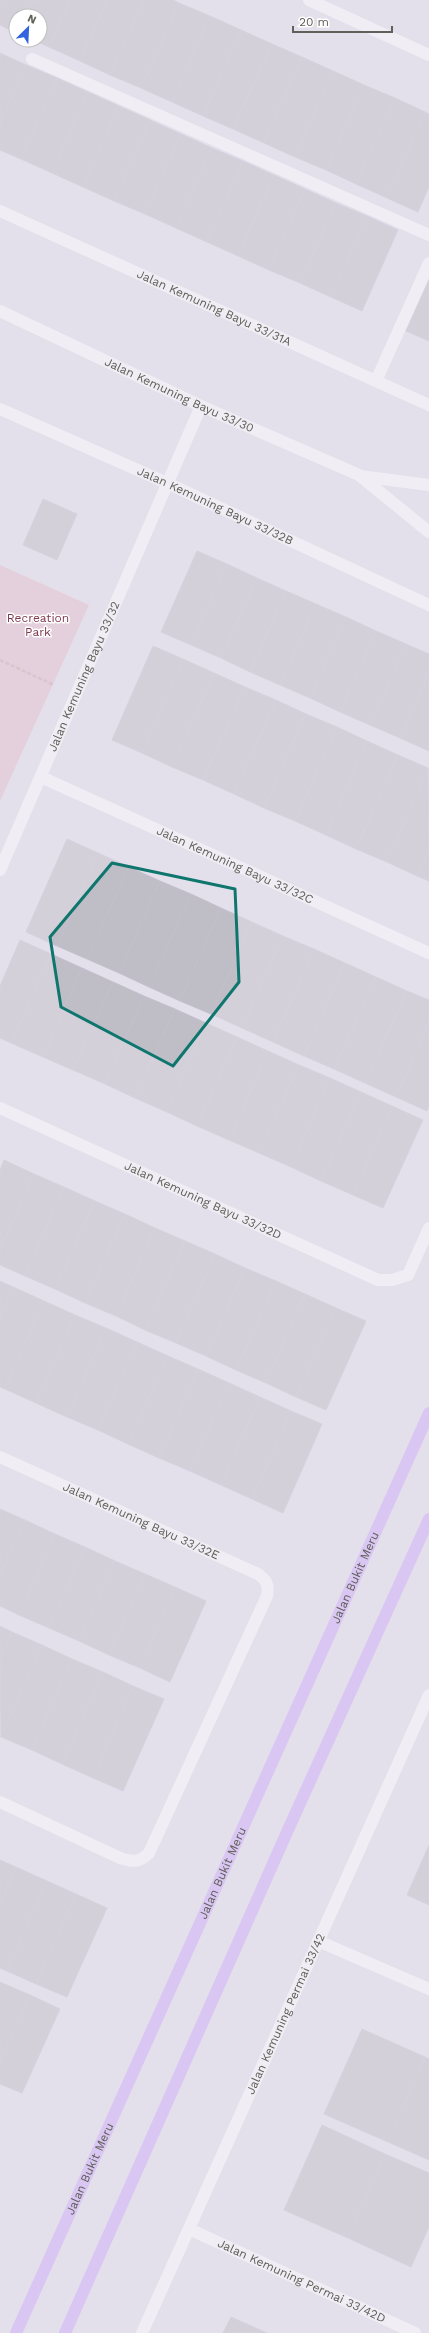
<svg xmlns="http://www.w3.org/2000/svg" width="429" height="2333" viewBox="0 0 429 2333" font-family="'Work Sans',sans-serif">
<rect width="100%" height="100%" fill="#e4e0eb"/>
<polygon fill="#e2bdca" points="0,565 89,605 0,801"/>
<g fill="#bfbdc6" stroke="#c4bfcf">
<polygon points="0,0 34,0 27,16 16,16 16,33 0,25"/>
<polygon points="34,0 70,0 49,47 33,40 40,40 40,16 27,16"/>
<polygon points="70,0 107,0 80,61 49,47"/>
<polygon points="107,0 144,0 110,75 80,61"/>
<polygon points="144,0 173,0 179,3 141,88 110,75"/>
<polygon points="179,3 210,16 172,102 141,88"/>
<polygon points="210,16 241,30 203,116 172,102"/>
<polygon points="241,30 272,44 233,129 203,116"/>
<polygon points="272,44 302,57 264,143 233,129"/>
<polygon points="0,53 26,65 0,123"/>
<polygon points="302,57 333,71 295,157 264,143"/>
<polygon points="26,65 57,78 21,159 0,150 0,123"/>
<polygon points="333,71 364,85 326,170 295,157"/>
<polygon points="57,78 88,92 52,173 21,159"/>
<polygon points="364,85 395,98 356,184 326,170"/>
<polygon points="88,92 119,106 83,187 52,173"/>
<polygon points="395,98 425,112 387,198 356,184"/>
<polygon points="119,106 150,120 114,201 83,187"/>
<polygon points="425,112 429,114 429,187 418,212 387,198"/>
<polygon points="150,120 181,134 145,214 114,201"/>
<polygon points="181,134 212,148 176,228 145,214"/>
<polygon points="212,148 243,161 207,242 176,228"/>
<polygon points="243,161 274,175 238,256 207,242"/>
<polygon points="274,175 305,189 269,270 238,256"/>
<polygon points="305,189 336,203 300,283 269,270"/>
<polygon points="336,203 367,216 331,297 300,283"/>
<polygon points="367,216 398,230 362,311 331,297"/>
<polygon points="429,280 429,341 406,331"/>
<polygon points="43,499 77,514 57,560 23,545"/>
<polygon points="197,551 227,564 191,645 161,632"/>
<polygon points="227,564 257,578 221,658 191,645"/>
<polygon points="257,578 286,591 250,672 221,658"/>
<polygon points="286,591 316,604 280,685 250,672"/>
<polygon points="316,604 346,617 310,698 280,685"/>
<polygon points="346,617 376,631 340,712 310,698"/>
<polygon points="376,631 406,644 370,725 340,712"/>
<polygon points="406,644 429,654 429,672 400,738 370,725"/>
<polygon points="153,646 183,659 142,753 112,740"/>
<polygon points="183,659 214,673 172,767 142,753"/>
<polygon points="429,672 429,751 400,738"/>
<polygon points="214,673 245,687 203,780 172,767"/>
<polygon points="245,687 276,700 234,794 203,780"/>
<polygon points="276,700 306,714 264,808 234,794"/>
<polygon points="306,714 337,727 295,821 264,808"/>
<polygon points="337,727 367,741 326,835 295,821"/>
<polygon points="367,741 398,755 356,849 326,835"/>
<polygon points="398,755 428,768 387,862 356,849"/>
<polygon points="428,768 429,850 417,876 387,862"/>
<polygon points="67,839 98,853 57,946 26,932"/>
<polygon points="429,850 429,881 417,876"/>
<polygon points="98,853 129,867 87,959 57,946"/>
<polygon points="129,867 160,881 119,973 87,959"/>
<polygon points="160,881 191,894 149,987 119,973"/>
<polygon points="191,894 221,908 180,1001 149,987"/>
<polygon points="221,908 252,922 211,1014 180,1001"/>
<polygon points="252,922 283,936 242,1028 211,1014"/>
<polygon points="283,936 314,949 273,1042 242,1028"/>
<polygon points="20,940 51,954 11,1043 0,1038 0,986"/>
<polygon points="314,949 345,963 304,1056 273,1042"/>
<polygon points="51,954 82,968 43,1057 11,1043"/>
<polygon points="345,963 376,977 334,1069 304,1056"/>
<polygon points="82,968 113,982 73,1070 43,1057"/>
<polygon points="376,977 407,991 365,1083 334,1069"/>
<polygon points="113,982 144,996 105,1084 73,1070"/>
<polygon points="407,991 429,1000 429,1023 396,1097 365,1083"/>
<polygon points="144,996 175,1009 135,1098 105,1084"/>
<polygon points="175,1009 206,1023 167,1112 135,1098"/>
<polygon points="206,1023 237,1037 197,1126 167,1112"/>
<polygon points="429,1023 429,1106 427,1111 396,1097"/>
<polygon points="237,1037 268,1051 229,1140 197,1126"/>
<polygon points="268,1051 299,1065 259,1153 229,1140"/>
<polygon points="299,1065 330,1078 291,1167 259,1153"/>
<polygon points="330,1078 361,1092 321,1181 291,1167"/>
<polygon points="361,1092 392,1106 353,1195 321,1181"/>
<polygon points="392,1106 423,1120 383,1208 353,1195"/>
<polygon points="4,1160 34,1174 0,1250 0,1170"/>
<polygon points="34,1174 64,1187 25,1276 0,1265 0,1250"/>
<polygon points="64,1187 95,1201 55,1289 25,1276"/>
<polygon points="95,1201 125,1214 85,1303 55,1289"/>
<polygon points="125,1214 155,1228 116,1316 85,1303"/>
<polygon points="155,1228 185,1241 145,1330 116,1316"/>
<polygon points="185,1241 215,1254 176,1343 145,1330"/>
<polygon points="215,1254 245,1268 206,1356 176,1343"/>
<polygon points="245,1268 276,1281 236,1370 206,1356"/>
<polygon points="0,1281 13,1287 0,1317"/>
<polygon points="276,1281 305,1294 266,1383 236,1370"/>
<polygon points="13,1287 44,1301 5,1389 0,1387 0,1317"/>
<polygon points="305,1294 336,1308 296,1397 266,1383"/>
<polygon points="44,1301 75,1315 36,1403 5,1389"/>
<polygon points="336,1308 366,1321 326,1410 296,1397"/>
<polygon points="75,1315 106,1328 67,1417 36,1403"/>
<polygon points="106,1328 137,1342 98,1430 67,1417"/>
<polygon points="137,1342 168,1356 128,1444 98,1430"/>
<polygon points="168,1356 198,1369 159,1458 128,1444"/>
<polygon points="198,1369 229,1383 190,1471 159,1458"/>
<polygon points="229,1383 260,1397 221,1485 190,1471"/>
<polygon points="260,1397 291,1411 252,1499 221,1485"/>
<polygon points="291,1411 322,1424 283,1513 252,1499"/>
<polygon points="0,1509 25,1520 0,1576"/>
<polygon points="25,1520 55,1534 19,1615 0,1606 0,1576"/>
<polygon points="55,1534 85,1547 49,1628 19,1615"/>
<polygon points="85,1547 115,1561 79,1641 49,1628"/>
<polygon points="115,1561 145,1574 109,1655 79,1641"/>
<polygon points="145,1574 175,1587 140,1668 109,1655"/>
<polygon points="175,1587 206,1601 170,1682 140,1668"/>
<polygon points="0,1626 12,1632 0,1659"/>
<polygon points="12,1632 42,1645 1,1737 0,1659"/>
<polygon points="42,1645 72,1659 32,1750 1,1737"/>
<polygon points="72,1659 103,1672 62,1764 32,1750"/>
<polygon points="103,1672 133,1686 93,1778 62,1764"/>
<polygon points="133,1686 164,1699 123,1791 93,1778"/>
<polygon points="429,1845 429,1905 407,1895"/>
<polygon points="0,1860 16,1867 0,1904"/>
<polygon points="16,1867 47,1881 7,1971 0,1968 0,1904"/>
<polygon points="47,1881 76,1894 36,1984 7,1971"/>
<polygon points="76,1894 107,1908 67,1997 36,1984"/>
<polygon points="0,1982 30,1995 0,2062"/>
<polygon points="30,1995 60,2009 22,2093 0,2084 0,2062"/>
<polygon points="362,2029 425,2057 388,2142 324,2114"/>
<polygon points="425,2057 429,2059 429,2160 388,2142"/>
<polygon points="322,2125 385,2154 348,2238 284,2210"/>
<polygon points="385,2154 429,2173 429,2227 411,2267 348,2238"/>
<polygon points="231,2317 267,2333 223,2333"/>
</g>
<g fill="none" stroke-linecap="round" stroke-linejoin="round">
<polyline stroke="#d1a0a4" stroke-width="2.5" stroke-dasharray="4 2" stroke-linecap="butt" points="0,660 54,685"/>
<g stroke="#fff" stroke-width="12">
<polyline points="309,0 429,55"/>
<polyline points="32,59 429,235"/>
<path id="s1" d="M0,211L429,405"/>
<path id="s2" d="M0,311L201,406L359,475L429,532"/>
<polyline points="376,381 429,263"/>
<path id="s3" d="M0,409L167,483L429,605"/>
<polyline points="360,476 429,485"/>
<path id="s4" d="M41,777L429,953"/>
<path id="s5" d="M0,870L201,406"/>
<path id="s6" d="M0,1108L378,1280H392L408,1275L429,1228"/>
<path id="s7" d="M0,1457L258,1574C267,1581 269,1584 267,1596L149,1853C139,1863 133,1862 120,1858L0,1802"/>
<polyline points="318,1941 429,1989"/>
<path id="s8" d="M189,2229L415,2333"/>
<path id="s9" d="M142,2333L429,1695"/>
</g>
<g stroke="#cea6fa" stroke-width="12">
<path id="s10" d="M16,2333L429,1413"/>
<polyline points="65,2333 287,1832 429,1519"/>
</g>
</g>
<path d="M0 0H429V2333H0ZM112,863L235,889L239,982L173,1066L61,1007L50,937Z" fill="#e4e0eb" fill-opacity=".55" fill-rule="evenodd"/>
<path fill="none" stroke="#0f766e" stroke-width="3" stroke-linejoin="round" d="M112,863L235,889L239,982L173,1066L61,1007L50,937Z"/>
<g text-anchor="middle" stroke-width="3" stroke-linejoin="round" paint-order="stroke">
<g font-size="12" fill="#5f6059" stroke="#fff">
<text dy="4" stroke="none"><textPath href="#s1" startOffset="235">Jalan Kemuning Bayu 33/31A</textPath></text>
<text dy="4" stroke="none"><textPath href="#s2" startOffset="198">Jalan Kemuning Bayu 33/30</textPath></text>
<text dy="4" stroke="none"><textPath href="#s3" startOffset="236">Jalan Kemuning Bayu 33/32B</textPath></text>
<text dy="4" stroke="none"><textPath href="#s5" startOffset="211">Jalan Kemuning Bayu 33/32</textPath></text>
<text dy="4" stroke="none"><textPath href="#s4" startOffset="213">Jalan Kemuning Bayu 33/32C</textPath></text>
<text dy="4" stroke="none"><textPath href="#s6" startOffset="223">Jalan Kemuning Bayu 33/32D</textPath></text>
<text dy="4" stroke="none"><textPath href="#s7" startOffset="155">Jalan Kemuning Bayu 33/32E</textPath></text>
<text dy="4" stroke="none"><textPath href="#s10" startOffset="828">Jalan Bukit Meru</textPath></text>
<text dy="4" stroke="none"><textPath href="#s10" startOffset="504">Jalan Bukit Meru</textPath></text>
<text dy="4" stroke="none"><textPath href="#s9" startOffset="350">Jalan Kemuning Permai 33/42</textPath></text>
<text dy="4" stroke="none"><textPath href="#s10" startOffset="180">Jalan Bukit Meru</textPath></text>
<text dy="4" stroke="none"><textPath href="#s8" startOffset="124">Jalan Kemuning Permai 33/42D</textPath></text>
</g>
<g font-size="12" fill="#7f384f" stroke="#fff">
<text x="38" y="622">Recreation<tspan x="38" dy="14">Park</tspan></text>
</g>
</g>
<g transform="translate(28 28) rotate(24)"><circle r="19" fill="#ffffff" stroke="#bfbfbd"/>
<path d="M0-3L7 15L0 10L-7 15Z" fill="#3363de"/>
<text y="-6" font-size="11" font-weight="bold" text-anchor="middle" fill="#5f6059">N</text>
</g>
<path d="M293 26v6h99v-6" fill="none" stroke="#5f6059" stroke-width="2"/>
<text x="299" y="26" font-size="12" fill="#5f6059" stroke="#ffffff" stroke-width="3" paint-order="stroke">20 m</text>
</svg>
